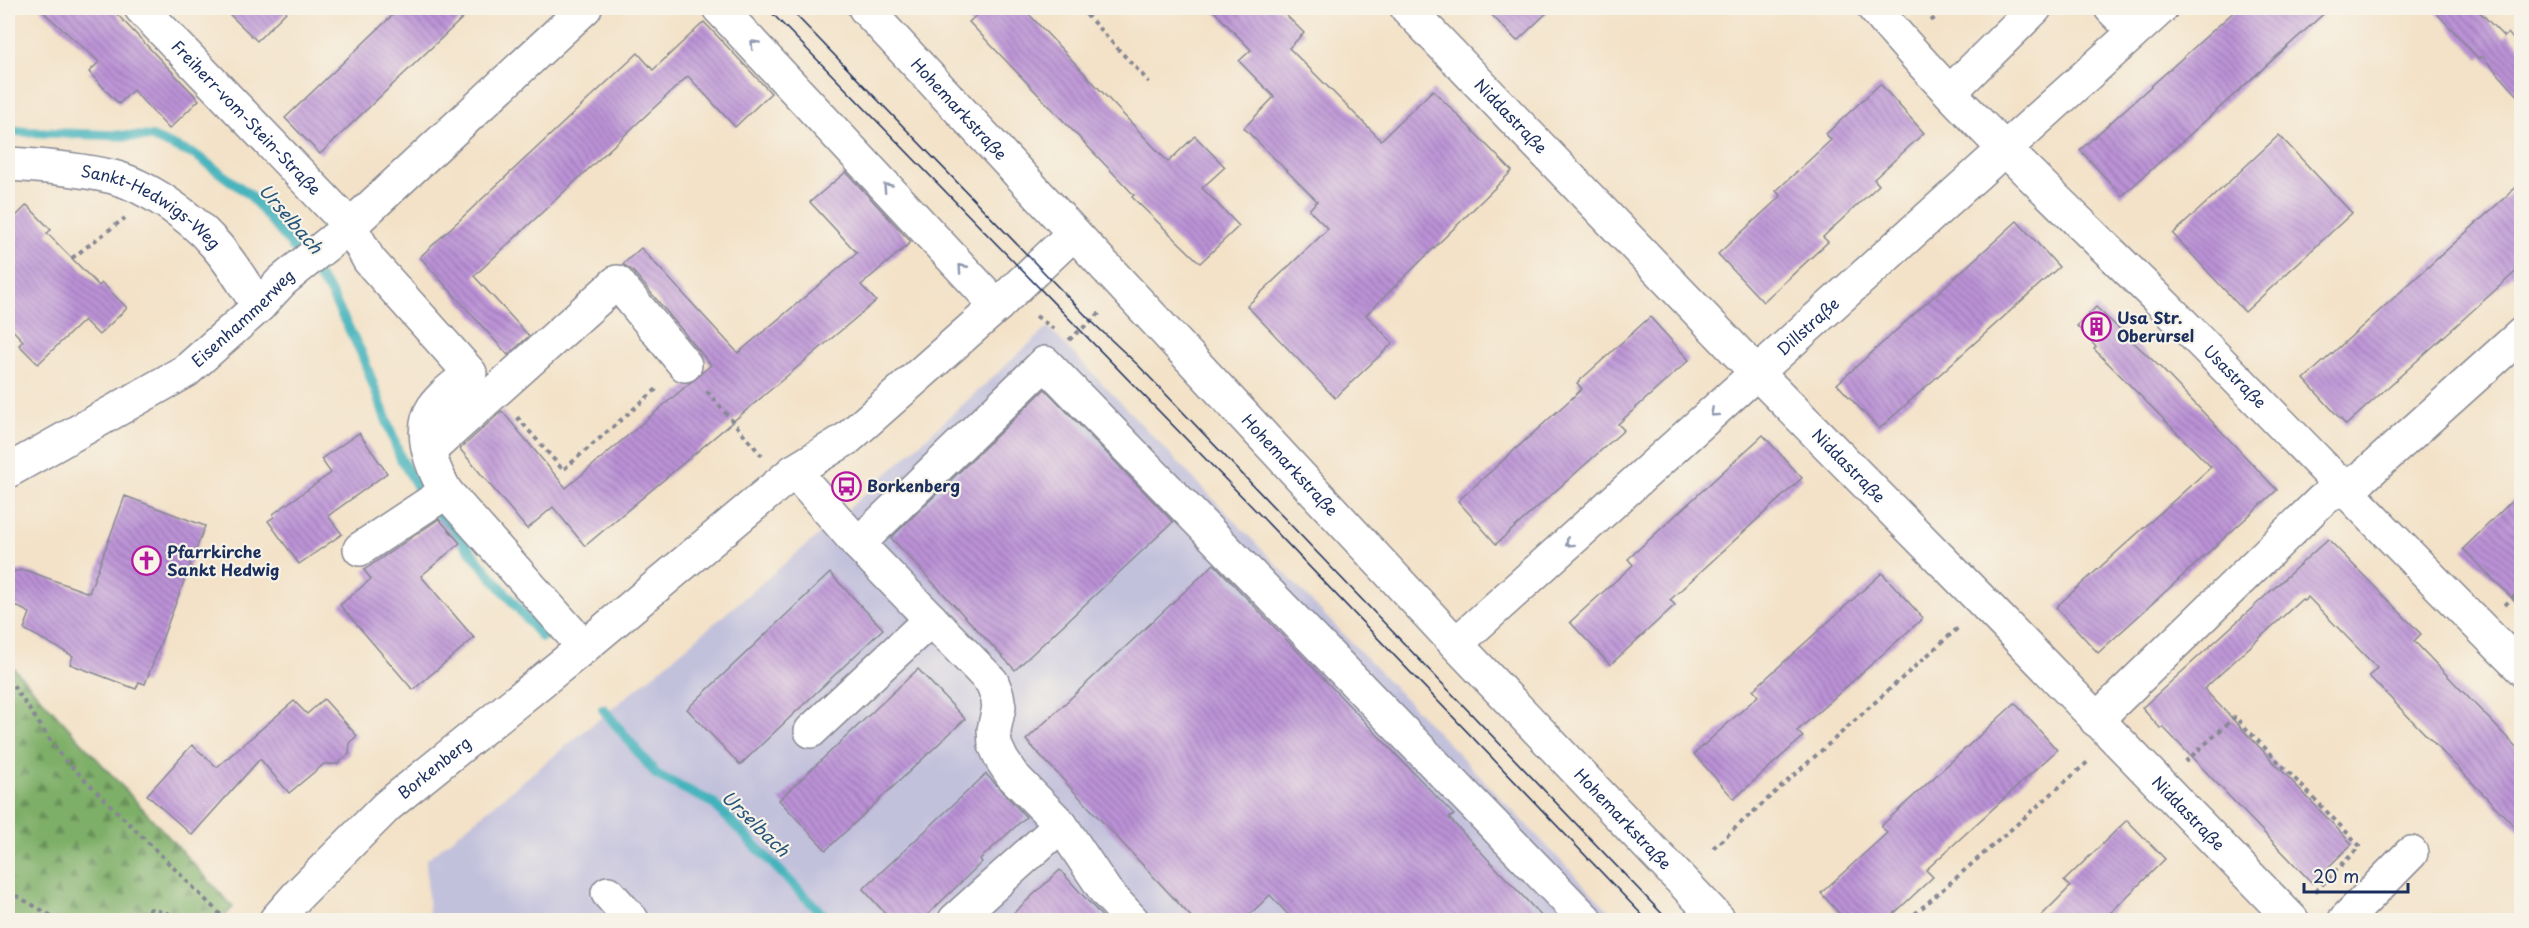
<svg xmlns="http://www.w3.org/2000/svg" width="2529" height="928" viewBox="0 0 2529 928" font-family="'Playpen Sans',sans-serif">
<defs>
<pattern id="forest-firs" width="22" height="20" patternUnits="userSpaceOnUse" patternTransform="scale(1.5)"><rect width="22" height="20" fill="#7eaf68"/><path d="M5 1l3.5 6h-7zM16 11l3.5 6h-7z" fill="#668f59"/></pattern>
<pattern id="building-back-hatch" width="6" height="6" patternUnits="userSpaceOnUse" patternTransform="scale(1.5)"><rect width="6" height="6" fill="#bb92d6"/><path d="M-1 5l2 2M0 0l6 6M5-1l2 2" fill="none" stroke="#9778b1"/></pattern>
</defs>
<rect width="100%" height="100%" fill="#f7f3e8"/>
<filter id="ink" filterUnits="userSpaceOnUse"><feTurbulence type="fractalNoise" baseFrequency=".0167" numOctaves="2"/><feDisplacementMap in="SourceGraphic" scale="12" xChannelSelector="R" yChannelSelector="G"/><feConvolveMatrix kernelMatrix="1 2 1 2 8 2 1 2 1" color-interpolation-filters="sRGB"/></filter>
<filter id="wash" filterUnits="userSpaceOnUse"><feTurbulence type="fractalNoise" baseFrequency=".008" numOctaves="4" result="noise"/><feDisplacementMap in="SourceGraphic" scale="24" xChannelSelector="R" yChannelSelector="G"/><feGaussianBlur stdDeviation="1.35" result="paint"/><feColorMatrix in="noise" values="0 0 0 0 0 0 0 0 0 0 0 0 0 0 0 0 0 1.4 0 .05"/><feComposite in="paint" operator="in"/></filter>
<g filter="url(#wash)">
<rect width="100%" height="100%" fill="#f3e2c8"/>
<polygon fill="#c2c1dc" points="1048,327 1618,920 429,920 426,860 658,671 836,520"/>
<polygon fill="url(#forest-firs)" stroke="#4c6f63" stroke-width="1.5" points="8,662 233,907 222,920 8,920"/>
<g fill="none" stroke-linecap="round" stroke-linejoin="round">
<g stroke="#43b2bc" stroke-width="10">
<polyline points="8,131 152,137 197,156 250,195 329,290 361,352 401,459 422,494"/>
<polyline points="437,511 542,637"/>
<polyline points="603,709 657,775 713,803 828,920"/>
</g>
</g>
<g id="blocks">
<g fill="url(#building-back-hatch)">
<polygon points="39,8 111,8 199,100 169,129 133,90 119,104 89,72 99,62"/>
<polygon points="223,8 290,8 257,41"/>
<polygon points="400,8 473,8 320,154 285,118"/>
<polygon points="984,8 1023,8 1168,162 1195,136 1225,167 1202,188 1239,226 1200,263 1132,197 1134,195 969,22"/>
<polygon points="1211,8 1279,8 1304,33 1289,48 1381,140 1433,90 1512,171 1366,315 1393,343 1335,398 1247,306 1328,229 1309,210 1317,201 1244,128 1274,97 1239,61 1251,50"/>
<polygon points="1485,8 1552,8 1517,41"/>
<polygon points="2238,8 2330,8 2122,196 2080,150"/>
<polygon points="2432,8 2476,8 2504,37 2508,33 2522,49 2522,100 2482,56 2479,59"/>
<polygon points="704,22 771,93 735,127 688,76 474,276 529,336 508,355 420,257 638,53 653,70"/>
<polygon points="1880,84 1924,133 1874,179 1879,185 1823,237 1828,242 1763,302 1718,254 1781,196 1776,191 1831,140 1826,134"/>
<polygon points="2279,135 2352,213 2245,312 2173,234"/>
<polygon points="846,172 911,242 861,285 876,301 585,546 553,507 527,529 460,449 502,411 566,488 711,365 632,270 623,264 641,248 738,353 857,253 810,202"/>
<polygon points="2522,182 2522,266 2346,425 2304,379"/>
<polygon points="27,205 51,230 47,233 99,286 102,283 127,308 99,335 84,320 38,364 19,345 23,341 8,325 8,224"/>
<polygon points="2017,221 2059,267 1879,429 1837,384"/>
<polygon points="2096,307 2162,369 2277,490 2098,653 2056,607 2211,467 2094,349 2096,347 2077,326"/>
<polygon points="1650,317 1689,360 1618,424 1624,430 1496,544 1458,501 1582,389 1577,383"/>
<polygon points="1045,389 1173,522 1015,670 891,538"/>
<polygon points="359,433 387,473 328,516 342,534 299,564 268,521 274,517 273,514 331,473 321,459"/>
<polygon points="1763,435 1802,478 1670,600 1675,605 1610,665 1570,622 1633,565 1628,559"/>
<polygon points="2522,491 2522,608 2463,549"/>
<polygon points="125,496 205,526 145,684 139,682 136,689 70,664 73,656 24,629 30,613 8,602 8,572 25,570 89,593"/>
<polygon points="439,519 460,543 421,576 474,638 413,690 340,605 371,579 364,570"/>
<polygon points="2328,539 2421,634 2414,641 2522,753 2522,834 2369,676 2377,668 2308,597 2304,601 2302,599 2204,689 2352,844 2312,883 2163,727 2161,729 2142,708"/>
<polygon points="1214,564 1454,815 1449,818 1546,921 1294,921 1270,895 1243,921 1195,921 1026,740"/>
<polygon points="830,573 883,629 740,765 687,709"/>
<polygon points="1882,573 1923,618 1797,731 1803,737 1734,799 1694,754 1758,696 1753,690"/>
<polygon points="918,669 965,719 826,850 779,800"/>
<polygon points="324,699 357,736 350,742 349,754 337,764 324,764 289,793 260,759 192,835 147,795 192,745 217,767 294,701 307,714"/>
<polygon points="2015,703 2057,750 1926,870 1933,877 1886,921 1846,921 1821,893 1887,833 1881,826"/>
<polygon points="986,774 1026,817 980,859 982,862 921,921 892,921 863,889"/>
<polygon points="2127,820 2165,859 2102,921 2036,921 2070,887 2064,881"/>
<polygon points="1060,870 1106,921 1005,921"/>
</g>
</g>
</g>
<g filter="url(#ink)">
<use href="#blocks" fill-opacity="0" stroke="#878893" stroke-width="1.5"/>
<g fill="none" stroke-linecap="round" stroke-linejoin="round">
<defs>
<g id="minor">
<path id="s1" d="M141,8L350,226L369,260L470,373C458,384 442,394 433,408C417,433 433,469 446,492L584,647"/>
<polyline points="719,8 997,306"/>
<path id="s2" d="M865,8L1456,644L1719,920"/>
<path id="s3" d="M1407,8L1758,374L1984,603L2292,920"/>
<path id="s4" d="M1874,8C1963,114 2067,209 2166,307C2286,427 2402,550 2522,669"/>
<polyline points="2111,8 2134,31"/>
<polyline points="1950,92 2035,8"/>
<path id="s5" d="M8,164C42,166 79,169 113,177C147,186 190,216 213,242C231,261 244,285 259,306"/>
<polyline points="430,450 617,282 685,365"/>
<path id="s6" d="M8,471L186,371L259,306L282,281L350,226L585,8"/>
<polyline points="794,471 858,544 992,682 997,695 999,707 994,730 995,745 1002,760 1012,775 1061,825 1106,892 1132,920"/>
<polyline points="858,544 1045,363 1586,920"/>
<polyline points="360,549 446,492"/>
<path id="s7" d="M1456,644L2161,8"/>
<polyline points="2096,720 2321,501 2341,486 2362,478 2522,334"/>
<polyline points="811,731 931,619"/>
<polyline points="608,893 632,920"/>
<path id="s8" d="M276,920L298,895L387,806L584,647L794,471L848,438L997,306L1074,233"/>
<polyline points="955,920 1061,825"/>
<polyline points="2345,920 2411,853"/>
</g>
</defs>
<use href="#minor" stroke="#878893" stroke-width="36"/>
<g stroke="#878893" stroke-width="4" stroke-dasharray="4.5 4.5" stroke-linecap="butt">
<polyline points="1080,8 1149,82"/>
<polyline points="1931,21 1945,8"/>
<polyline points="72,258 125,218"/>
<polyline points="1036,316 1054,329"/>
<polyline points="1069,340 1101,312"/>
<polyline points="707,391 762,456"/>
<polyline points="517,417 563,470 659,387"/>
<polyline points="2505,605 2522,589"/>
<polyline points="8,678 61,756 226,920"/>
<polyline points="2185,762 2235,717 2360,846 2314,893"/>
<polyline points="1713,848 1960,626"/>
<polyline points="8,891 59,920"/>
<polyline points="123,920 151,909 194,920"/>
<polyline points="1908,920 2090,760"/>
</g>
<use href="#minor" stroke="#fff" stroke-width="33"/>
<g stroke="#1b2f5e" stroke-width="1.5">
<polyline points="767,8 1262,517 1647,920"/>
<polyline points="789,8 1091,321 1138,365 1668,920"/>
</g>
</g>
<defs><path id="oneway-chevron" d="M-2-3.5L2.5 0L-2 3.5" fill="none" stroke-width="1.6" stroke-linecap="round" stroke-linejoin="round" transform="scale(1.5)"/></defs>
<g stroke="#8d97ae">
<use href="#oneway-chevron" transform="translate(754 44) rotate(-133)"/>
<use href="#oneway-chevron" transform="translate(887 187) rotate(-133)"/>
<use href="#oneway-chevron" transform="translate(962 268) rotate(-132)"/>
<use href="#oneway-chevron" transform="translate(1714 413) rotate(138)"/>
<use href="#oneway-chevron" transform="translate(1569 543) rotate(138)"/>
</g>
</g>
<defs>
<symbol id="building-ring" viewBox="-11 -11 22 22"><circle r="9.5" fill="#f7f3e8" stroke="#b5179e" stroke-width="1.5"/><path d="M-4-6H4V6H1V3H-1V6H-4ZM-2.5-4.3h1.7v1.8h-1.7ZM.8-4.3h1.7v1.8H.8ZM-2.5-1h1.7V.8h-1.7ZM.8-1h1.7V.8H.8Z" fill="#b5179e"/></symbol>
<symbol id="bus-ring" viewBox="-11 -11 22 22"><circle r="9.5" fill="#f7f3e8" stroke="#b5179e" stroke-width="1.5"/><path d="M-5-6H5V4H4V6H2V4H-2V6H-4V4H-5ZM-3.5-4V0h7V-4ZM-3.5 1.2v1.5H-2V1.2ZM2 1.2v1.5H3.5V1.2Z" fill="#b5179e"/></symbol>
<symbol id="church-ring" viewBox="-11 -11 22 22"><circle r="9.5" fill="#f7f3e8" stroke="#b5179e" stroke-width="1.5"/><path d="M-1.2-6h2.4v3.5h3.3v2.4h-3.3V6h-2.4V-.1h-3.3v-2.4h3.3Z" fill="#b5179e"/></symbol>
</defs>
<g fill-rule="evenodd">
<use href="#building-ring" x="2080" y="310" width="33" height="33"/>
<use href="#bus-ring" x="830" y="470" width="33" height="33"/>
<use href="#church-ring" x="130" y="544" width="33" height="33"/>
</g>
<g text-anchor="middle" stroke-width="4.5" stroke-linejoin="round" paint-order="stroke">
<g font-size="16" fill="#1b2f5e" stroke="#f7f3e8">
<text dy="6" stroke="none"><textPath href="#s2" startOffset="138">Hohemarkstraße</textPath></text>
<text dy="6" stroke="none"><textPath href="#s3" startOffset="150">Niddastraße</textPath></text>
<text dy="6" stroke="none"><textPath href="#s1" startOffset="152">Freiherr-vom-Stein-Straße</textPath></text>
<text dy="6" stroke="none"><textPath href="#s5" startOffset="153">Sankt-Hedwigs-Weg</textPath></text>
<text dy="6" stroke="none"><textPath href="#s6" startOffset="282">Eisenhammerweg</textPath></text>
<text dy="6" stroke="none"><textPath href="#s7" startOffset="474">Dillstraße</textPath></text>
<text dy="6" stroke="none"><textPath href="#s4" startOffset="516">Usastraße</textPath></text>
<text dy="6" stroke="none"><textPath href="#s2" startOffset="624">Hohemarkstraße</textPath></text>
<text dy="6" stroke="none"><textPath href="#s3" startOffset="636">Niddastraße</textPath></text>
<text dy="6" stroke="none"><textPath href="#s8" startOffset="220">Borkenberg</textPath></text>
<text dy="6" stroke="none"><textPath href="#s3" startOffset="1122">Niddastraße</textPath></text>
<text dy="6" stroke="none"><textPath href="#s2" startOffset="1110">Hohemarkstraße</textPath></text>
</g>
<g font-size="16" font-weight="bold" fill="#1b2f5e" stroke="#f7f3e8" text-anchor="start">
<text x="2117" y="324">Usa Str.<tspan x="2117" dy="18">Oberursel</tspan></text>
<text x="867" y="492">Borkenberg</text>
<text x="167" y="558">Pfarrkirche<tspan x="167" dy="18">Sankt Hedwig</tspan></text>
</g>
<g font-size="18" font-style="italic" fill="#27567a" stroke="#f7f3e8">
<text transform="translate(290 219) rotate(49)" y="6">Urselbach</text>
<text transform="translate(755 824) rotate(44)" y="6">Urselbach</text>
</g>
</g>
<rect width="2529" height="928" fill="none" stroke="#f7f3e8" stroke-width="30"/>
<path d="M2304 883v9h104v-9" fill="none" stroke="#1b2f5e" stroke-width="3"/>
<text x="2313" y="883" font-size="18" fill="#1b2f5e" stroke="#f7f3e8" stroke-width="4.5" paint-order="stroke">20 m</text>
</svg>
